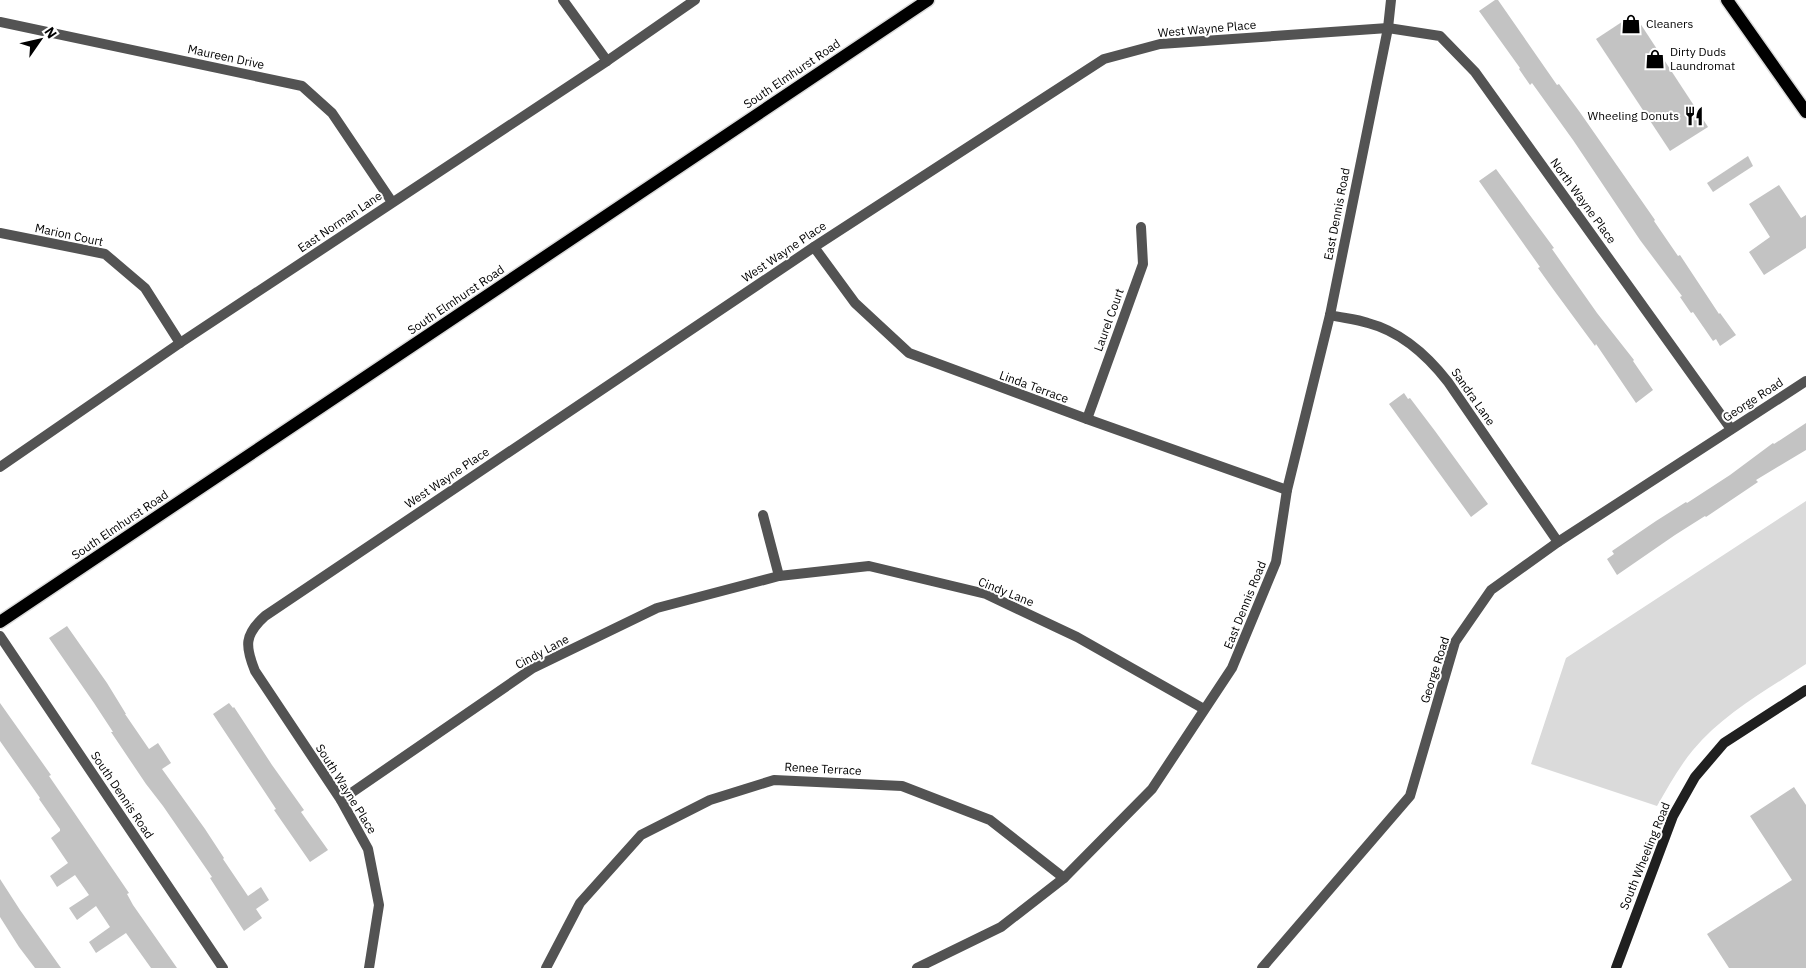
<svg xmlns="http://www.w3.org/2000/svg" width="1806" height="968" viewBox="0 0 1806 968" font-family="'IBM Plex Sans',sans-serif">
<rect width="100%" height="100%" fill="#fff"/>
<path fill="#dadada" d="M1806,501V664C1767,690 1723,714 1693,750C1679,767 1668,787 1657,806L1531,764L1566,658Z"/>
<g fill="#c3c3c3">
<polygon points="1495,0 1498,0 1557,85 1559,84 1579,111 1655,220 1654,221 1678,256 1680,255 1719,314 1720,313 1736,335 1720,346 1716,339 1713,341 1693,312 1691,313 1680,297 1682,296 1640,240 1573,140 1532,83 1530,85 1519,69 1520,68 1479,11"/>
<polygon points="1634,14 1708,127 1670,151 1596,39"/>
<polygon points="1748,156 1753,166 1713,192 1707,183"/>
<polygon points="1496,169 1554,248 1552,249 1597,313 1634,360 1633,361 1653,390 1636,403 1596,344 1595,346 1553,289 1538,268 1540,267 1479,181"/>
<polygon points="1779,185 1801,218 1806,215 1806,248 1764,275 1749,252 1770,237 1749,204"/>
<polygon points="1404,393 1408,399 1410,398 1435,431 1488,504 1471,517 1389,404"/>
<polygon points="1806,423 1806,450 1756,480 1758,482 1706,517 1705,516 1675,535 1617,575 1607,559 1614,554 1612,551 1656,521 1686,502 1687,503 1730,475 1773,443 1774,444"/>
<polygon points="67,626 107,683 126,714 125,714 149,749 158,743 171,763 162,769 205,829 224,858 223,859 248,896 261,887 269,900 256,909 262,918 244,931 210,878 212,877 163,806 146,784 111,732 113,732 94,703 49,638"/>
<polygon points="0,703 51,775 49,776 71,808 129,893 127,894 133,905 177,968 151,968 126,933 96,953 89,942 110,927 96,906 77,920 69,908 89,895 75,875 57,887 50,876 68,863 51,838 60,831 60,829 39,799 40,798 0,741"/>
<polygon points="229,703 233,708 234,707 272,765 304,810 301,812 328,850 310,862 274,810 276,809 213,714"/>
<polygon points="1794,787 1806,805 1806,968 1729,968 1707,934 1792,880 1750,816"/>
<polygon points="0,879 20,910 61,968 35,968 19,947 0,917"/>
</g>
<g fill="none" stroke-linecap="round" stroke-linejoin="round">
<defs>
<g id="primary">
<polyline points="1727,0 1806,112"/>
<polyline points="0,622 928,0"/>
</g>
</defs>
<use href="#primary" stroke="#dbdbdb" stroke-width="15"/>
<g stroke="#535353" stroke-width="10">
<polyline points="563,0 607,61"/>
<polyline points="0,22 302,86 332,113 392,202"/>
<polyline points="0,233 105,254 145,288 180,343"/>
<polyline points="814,247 855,303 909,353 1087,419 1287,490"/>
<path d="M1330,315C1342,318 1356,319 1368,323C1402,332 1427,355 1448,382L1558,542"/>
<polyline points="1087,419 1143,264 1141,227"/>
<polyline points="0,467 180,343 607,61 695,0"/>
<polyline points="763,515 779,576"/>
<polyline points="0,636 223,968"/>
<polyline points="341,800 533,668 657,608 779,576 869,566 986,594 1077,637 1204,709"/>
<path d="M369,968L379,905L368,849L341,800L255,671C245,646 244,635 265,616L814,247L1104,59L1160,44L1388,28L1440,36L1475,72L1731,429"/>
<polyline points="546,968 580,903 641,835 710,800 774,780 902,786 990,820 1064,878"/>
<polyline points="917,968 1001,927 1064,878 1152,789 1232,668 1276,562 1287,490 1330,315 1388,28 1391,0"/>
<polyline points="1262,968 1410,796 1455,642 1491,590 1558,542 1806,381"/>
</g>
<polyline stroke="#202020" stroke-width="10" points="1616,968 1673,816 1695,777 1724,743 1806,690"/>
<use href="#primary" stroke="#000" stroke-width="12"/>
</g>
<defs>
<symbol id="shop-bare" viewBox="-9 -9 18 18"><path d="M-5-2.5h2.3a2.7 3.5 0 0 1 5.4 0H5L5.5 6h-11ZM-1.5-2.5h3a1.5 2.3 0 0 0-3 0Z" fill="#000" stroke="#fff" stroke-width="2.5" paint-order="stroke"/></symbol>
<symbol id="restaurant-bare" viewBox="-9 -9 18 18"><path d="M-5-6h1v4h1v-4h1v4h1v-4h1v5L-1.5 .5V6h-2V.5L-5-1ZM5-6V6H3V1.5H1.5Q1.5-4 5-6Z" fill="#000" stroke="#fff" stroke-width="2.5" paint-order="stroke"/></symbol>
</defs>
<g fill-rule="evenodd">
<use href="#shop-bare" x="1617" y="10" width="28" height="28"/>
<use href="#shop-bare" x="1641" y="45" width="28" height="28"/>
<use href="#restaurant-bare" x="1680" y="102" width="28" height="28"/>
</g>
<g text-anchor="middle" stroke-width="4" stroke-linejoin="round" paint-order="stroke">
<g font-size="12" fill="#000" stroke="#fff" text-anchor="start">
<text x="1646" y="28">Cleaners</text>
<text x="1670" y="56">Dirty Duds<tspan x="1670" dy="14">Laundromat</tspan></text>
<text x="1679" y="120" text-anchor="end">Wheeling Donuts</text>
</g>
<g font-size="12" fill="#000" stroke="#fff">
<text transform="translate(1207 29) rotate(-5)" y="4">West Wayne Place</text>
<text transform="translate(226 57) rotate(12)" y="4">Maureen Drive</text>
<text transform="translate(792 74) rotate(-34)" y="4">South Elmhurst Road</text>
<text transform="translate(1583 201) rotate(54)" y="4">North Wayne Place</text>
<text transform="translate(1337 214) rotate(-79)" y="4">East Dennis Road</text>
<text transform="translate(340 222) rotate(-34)" y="4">East Norman Lane</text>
<text transform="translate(69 235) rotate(12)" y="4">Marion Court</text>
<text transform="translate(784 252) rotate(-34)" y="4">West Wayne Place</text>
<text transform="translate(456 300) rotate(-34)" y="4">South Elmhurst Road</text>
<text transform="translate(1109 320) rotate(-70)" y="4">Laurel Court</text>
<text transform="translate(1034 387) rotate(20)" y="4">Linda Terrace</text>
<text transform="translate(1473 397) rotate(55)" y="4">Sandra Lane</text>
<text transform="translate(1753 400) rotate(-33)" y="4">George Road</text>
<text transform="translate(447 478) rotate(-34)" y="4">West Wayne Place</text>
<text transform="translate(120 525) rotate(-34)" y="4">South Elmhurst Road</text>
<text transform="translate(1006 592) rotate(22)" y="4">Cindy Lane</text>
<text transform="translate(1245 605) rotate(-68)" y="4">East Dennis Road</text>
<text transform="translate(542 652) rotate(-28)" y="4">Cindy Lane</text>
<text transform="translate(1435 670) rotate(-72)" y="4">George Road</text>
<text transform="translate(823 769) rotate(3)" y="4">Renee Terrace</text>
<text transform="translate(346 789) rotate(58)" y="4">South Wayne Place</text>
<text transform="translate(122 795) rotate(56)" y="4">South Dennis Road</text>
<text transform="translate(1645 856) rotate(-68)" y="4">South Wheeling Road</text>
</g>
</g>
<g transform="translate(40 40) rotate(56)" stroke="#ffffff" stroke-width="4" paint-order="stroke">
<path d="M0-4L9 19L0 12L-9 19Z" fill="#000000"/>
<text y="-8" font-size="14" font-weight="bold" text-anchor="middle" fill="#000000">N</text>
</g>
</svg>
